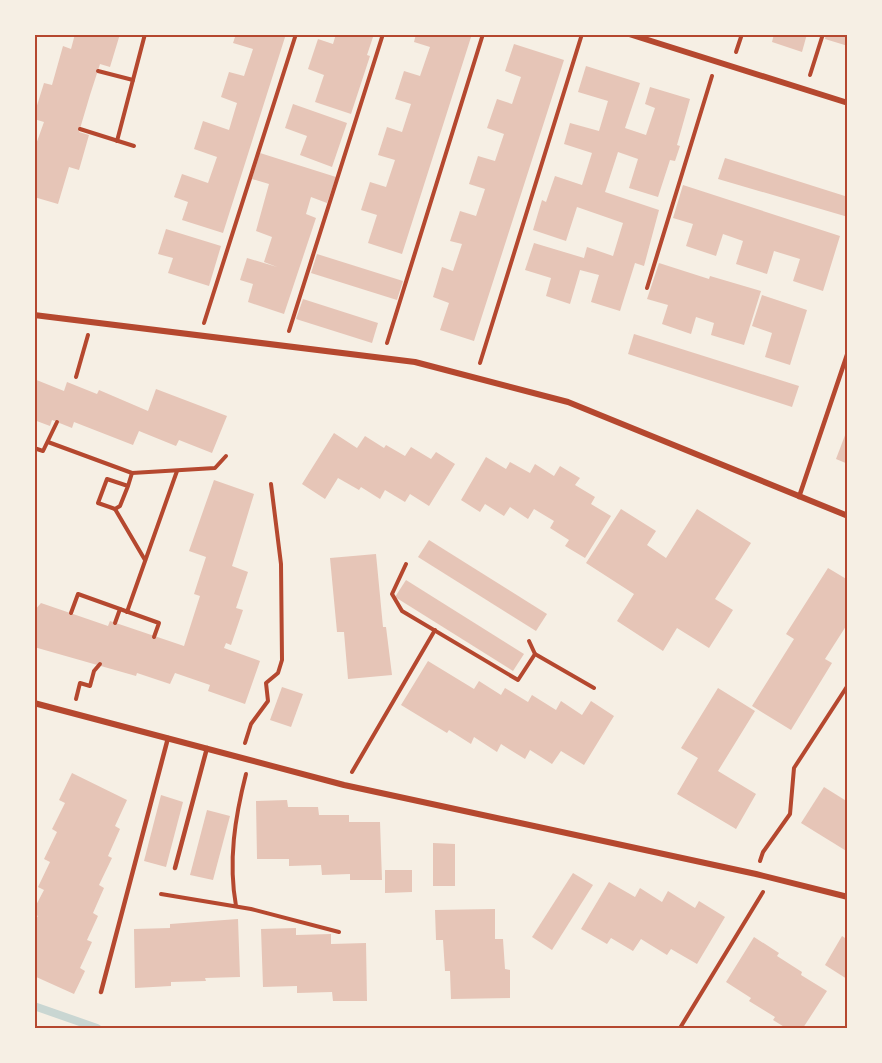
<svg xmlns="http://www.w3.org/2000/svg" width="882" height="1063" viewBox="0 0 882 1063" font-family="'IBM Plex Sans',sans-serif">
<rect width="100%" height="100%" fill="#f6efe4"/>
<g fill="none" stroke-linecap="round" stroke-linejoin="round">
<polyline stroke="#c9d6d2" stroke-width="8" points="34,1006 97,1028"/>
</g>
<g fill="#e6c5b7">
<polygon points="75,34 120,34 110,67 100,64 90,95 79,132 89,135 79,170 69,167 58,204 34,197 34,150 44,122 34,119 34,115 44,83 52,85 63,46 71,49"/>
<polygon points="236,34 286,34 223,233 182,220 188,202 174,197 182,174 208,183 217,157 194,149 203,121 229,130 237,103 221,97 229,72 244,76 253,49 233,43"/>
<polygon points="336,34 374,34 367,55 370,56 351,114 315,102 324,75 308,69 318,39 333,44"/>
<polygon points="416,34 472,34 402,254 368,243 377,215 361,210 370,182 386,187 395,160 378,155 387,127 402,132 411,104 395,99 404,71 420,76 430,47 414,42"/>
<polygon points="774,34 807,34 802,52 772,42"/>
<polygon points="826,34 848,34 848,46 825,39"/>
<polygon points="514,44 564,60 474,341 440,330 449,303 433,297 442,267 453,271 462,244 450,241 460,211 476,216 485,189 469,184 478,156 495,161 504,134 487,128 497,99 512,104 521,77 505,71"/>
<polygon points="586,66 640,83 625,128 646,135 655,108 645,104 650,87 690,99 677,145 680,146 675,161 670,160 658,197 629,188 638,159 618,152 605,192 659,210 644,266 635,263 620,311 591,302 599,275 580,270 570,304 546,296 551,278 525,270 534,243 584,258 587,247 613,256 623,223 577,207 566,241 533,230 542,200 546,202 555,176 582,185 592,153 564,144 570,123 599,131 608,101 578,92"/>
<polygon points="293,104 347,123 332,167 300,155 307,136 285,128"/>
<polygon points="260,153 336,177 327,203 311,197 306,214 316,218 284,314 248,302 253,284 240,280 247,258 277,267 264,262 272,237 256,231 269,184 252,179"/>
<polygon points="725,158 848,197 848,217 718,179"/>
<polygon points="683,185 840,236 823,291 793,281 800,259 774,251 767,274 736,264 743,241 723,234 716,256 686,246 693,224 673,218"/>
<polygon points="166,229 221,246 209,286 168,273 173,258 158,254"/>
<polygon points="317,254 403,281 397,300 311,273"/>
<polygon points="659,263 709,279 710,276 761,291 744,345 711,335 714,323 696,317 691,334 662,324 668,305 647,299"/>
<polygon points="762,295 807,310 790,365 765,357 772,333 752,326"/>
<polygon points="303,299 378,323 372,343 296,319"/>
<polygon points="634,334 799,386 792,407 628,354"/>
<polygon points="34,379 64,391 67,382 97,394 99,390 148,411 156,389 227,416 212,453 179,440 176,446 139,431 133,445 74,422 72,428 52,420 50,426 34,420"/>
<polygon points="847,430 848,430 848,464 836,459"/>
<polygon points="334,433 357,448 365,436 384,448 386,445 405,456 411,447 431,459 436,452 455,464 429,506 410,494 405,502 385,490 380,499 361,487 359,490 338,478 325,499 302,484"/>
<polygon points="486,457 506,469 510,462 530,473 535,464 554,476 560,466 580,478 575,485 595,497 591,504 611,516 585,558 565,546 569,540 550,528 554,521 534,509 528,519 510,507 504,516 485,504 480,512 461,500"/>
<polygon points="214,480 254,494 232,566 248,572 236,608 243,610 231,645 226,643 224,648 260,661 245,704 208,691 210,685 175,673 170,684 137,673 136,676 34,647 34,611 41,603 108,626 110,621 184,646 200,596 194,594 206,557 189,551"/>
<polygon points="621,509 656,531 647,545 666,558 697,509 751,543 715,599 733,610 709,648 677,628 663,651 617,621 634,594 586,563"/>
<polygon points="429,540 547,614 536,631 418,557"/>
<polygon points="376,554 383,627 386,627 392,675 348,679 344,632 337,632 330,558"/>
<polygon points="828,568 848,580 848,623 825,659 832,663 791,730 752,706 794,639 786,634"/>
<polygon points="406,580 524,654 513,671 395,597"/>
<polygon points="428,661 474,689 479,681 501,695 505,688 528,702 532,695 556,710 561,701 582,715 591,701 614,716 584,765 561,751 552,764 530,750 525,759 501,744 497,752 474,737 471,744 449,730 447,733 401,705"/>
<polygon points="282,687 303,694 291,727 270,720"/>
<polygon points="718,688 755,711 718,771 756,794 736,829 677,794 698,758 681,748"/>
<polygon points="72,773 127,800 115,826 120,829 108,856 112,858 99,885 104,888 93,913 98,916 87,940 92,942 80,968 85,971 74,994 34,976 34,922 38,916 34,914 34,909 44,890 38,887 50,862 44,859 57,832 52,829 65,803 59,800"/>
<polygon points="824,787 848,802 848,852 801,823"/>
<polygon points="161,795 183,802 166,867 144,861"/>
<polygon points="287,800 288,807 318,807 319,815 349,815 349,822 380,822 382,880 350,880 350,874 322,875 321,865 289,866 289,859 257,859 256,801"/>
<polygon points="207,810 230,816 213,880 190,875"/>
<polygon points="433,843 455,844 455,886 433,886"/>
<polygon points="385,870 412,870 412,892 385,893"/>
<polygon points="573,873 593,885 552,950 532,937"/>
<polygon points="609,882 635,897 640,888 662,902 668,891 695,908 699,901 725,917 697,964 671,949 667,955 641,939 633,951 611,938 607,944 581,929"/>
<polygon points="495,909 495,939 503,939 505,969 510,970 510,998 451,999 450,971 445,971 443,940 436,940 435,910"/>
<polygon points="238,919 240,977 205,978 206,981 171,982 171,986 135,988 134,929 170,928 170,924"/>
<polygon points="296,928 296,935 331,934 331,944 366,943 367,1001 333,1001 332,992 297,993 297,986 263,987 261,929"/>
<polygon points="842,936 848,940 847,979 825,965"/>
<polygon points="754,937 779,953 777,956 802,972 801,975 827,991 803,1028 786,1028 773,1020 775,1017 749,1001 751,998 726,982"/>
</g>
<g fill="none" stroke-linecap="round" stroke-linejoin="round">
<g stroke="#b5482f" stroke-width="4">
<polyline points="736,52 742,34"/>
<polyline points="98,71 133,80"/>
<polyline points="810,75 823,34"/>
<polyline points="80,129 134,146"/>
<polyline points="117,141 145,34"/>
<polyline points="647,288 712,76"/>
<polyline points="204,323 296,34"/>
<polyline points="289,331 383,34"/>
<polyline points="387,343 483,34"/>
<polyline points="480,363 582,34"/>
<polyline points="76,377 88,335"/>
<polyline points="48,442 132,473 215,468 226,456"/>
<polyline points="34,448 43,451 57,422"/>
<polyline points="128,486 120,506 115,509 98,503 107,479 128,486 132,473"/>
<polyline points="115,509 145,560"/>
<polyline points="406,564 392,594 402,611 518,680 535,654 594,688"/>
<polyline points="127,612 177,471"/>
<polyline points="71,613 78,594 159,623 154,637"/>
<polyline points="115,623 120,609"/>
<polyline points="529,641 535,654"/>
<polyline points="76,699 80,683 90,686 94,671 100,664"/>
<polyline points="245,743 251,724 268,701 266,683 278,673 282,660 281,564 271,484"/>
<polyline points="352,772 435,630"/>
<polyline points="760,861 763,852 790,814 794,768 848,685"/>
<polyline points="161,894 251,909 339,932"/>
<path d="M236,906C228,861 235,817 246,774"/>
<polyline points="680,1028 763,892"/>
</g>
<g stroke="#b5482f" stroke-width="4.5">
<polyline points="799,497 848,352"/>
<polyline points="175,868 207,748"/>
<polyline points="101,992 168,738"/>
</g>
<g stroke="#b5482f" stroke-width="6">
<polyline points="629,34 848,103"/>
<polyline points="34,315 415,362 568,402 848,516"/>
<polyline points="34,703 344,785 756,874 848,897"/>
</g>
</g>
<rect width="882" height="1063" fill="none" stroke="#f6efe4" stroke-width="72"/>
<rect x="36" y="36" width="810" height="991" fill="none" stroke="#b5482f" stroke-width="2"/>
</svg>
